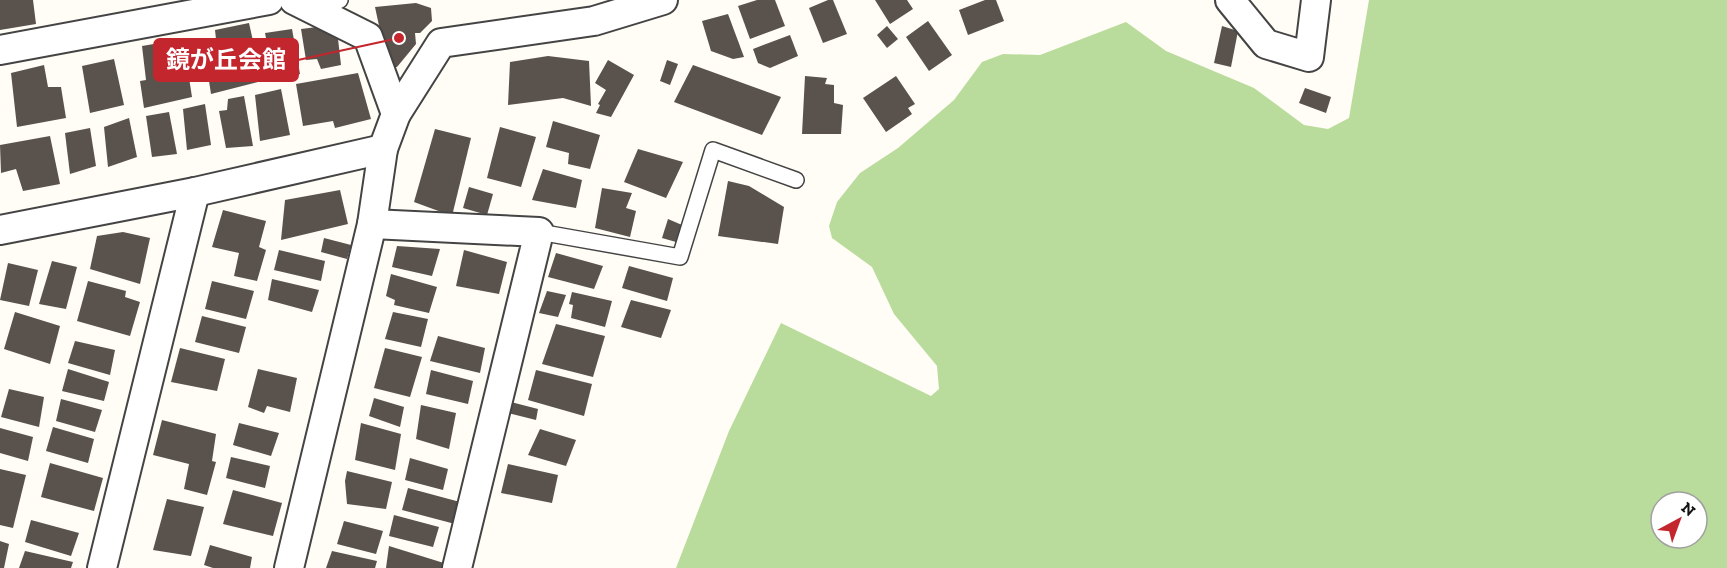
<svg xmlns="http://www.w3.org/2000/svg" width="1727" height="568" viewBox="0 0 1727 568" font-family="'Zilla Slab','Noto Sans JP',serif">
<rect width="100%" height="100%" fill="#fffdf5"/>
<path fill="#b9dc9c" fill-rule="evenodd" d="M1369,0H1727V568H676L729,431L781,323L931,396L939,389L937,366L894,314L872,267L832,238L829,226L837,202L860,173L898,148L954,100L982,62L1003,54L1040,55L1126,22L1166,51L1254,88L1304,125L1328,129L1349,118ZM1661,502H1697V538H1661Z"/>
<g fill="#5a524d">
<polygon points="0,0 33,0 36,24 0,30"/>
<polygon points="757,0 775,0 785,26 750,39 738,6"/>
<polygon points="828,0 833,0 847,34 823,43 809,8"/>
<polygon points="875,0 907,0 913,9 890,24"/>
<polygon points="985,0 996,0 1004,21 968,35 959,10"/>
<polygon points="416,3 431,8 432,21 420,33 415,33 416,44 397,67 388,68 375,7"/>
<polygon points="728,14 744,57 733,59 711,51 702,21"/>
<polygon points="928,21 952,55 929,71 906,37"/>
<polygon points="249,23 262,81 211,94 207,68 219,67 215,30"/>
<polygon points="887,26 898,39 887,48 877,35"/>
<polygon points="1222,26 1238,31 1231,67 1214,63"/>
<polygon points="317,27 338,39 341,65 321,69 317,59 306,60 301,29"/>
<polygon points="292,29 300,74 274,79 265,33"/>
<polygon points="790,35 798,56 770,68 758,63 753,49"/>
<polygon points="183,39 192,97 144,108 140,81 146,80 142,46"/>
<polygon points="548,56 589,61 591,106 563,98 508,105 510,62"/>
<polygon points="114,59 124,105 90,113 82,66"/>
<polygon points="608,60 634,75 611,117 596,113 600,105 598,104 606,90 595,83"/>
<polygon points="667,60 678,64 670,85 660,81"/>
<polygon points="44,65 48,87 61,87 66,118 17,127 11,73"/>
<polygon points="693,65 781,97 762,135 674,102"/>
<polygon points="358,73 371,119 335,128 333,121 303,126 296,84"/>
<polygon points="805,76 827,78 825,84 834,85 834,103 843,105 841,134 802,134"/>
<polygon points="896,76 915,104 908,108 912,114 886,132 863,98"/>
<polygon points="1305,88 1331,97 1326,113 1299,103"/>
<polygon points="281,89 290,135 260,141 255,95"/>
<polygon points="244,96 253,146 226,148 219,111 227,110 228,99"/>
<polygon points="205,104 211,145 187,150 183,109"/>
<polygon points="169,112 177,154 152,157 146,116"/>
<polygon points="129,118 137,157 108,167 104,127"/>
<polygon points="553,121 600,135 590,169 568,164 569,153 546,147"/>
<polygon points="500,127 536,137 521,187 487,178"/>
<polygon points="90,128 96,166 70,174 65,133"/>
<polygon points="435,129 471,138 452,216 414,202"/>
<polygon points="50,136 60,184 23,191 16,169 1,173 0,145"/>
<polygon points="638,149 683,162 666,198 624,182"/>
<polygon points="543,169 582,180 576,208 532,200"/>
<polygon points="728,181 749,186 784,207 778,244 718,236"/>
<polygon points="469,187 493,194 487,215 463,208"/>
<polygon points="602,188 632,193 626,208 636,211 630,237 595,228"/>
<polygon points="340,190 348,224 281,240 285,200"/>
<polygon points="223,210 266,221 259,247 266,250 257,281 234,276 239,253 212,247"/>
<polygon points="668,219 682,225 676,242 662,238"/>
<polygon points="123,232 150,238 140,284 90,269 97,236"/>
<polygon points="324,238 351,245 347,259 321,252"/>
<polygon points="397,246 440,249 432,276 392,267"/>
<polygon points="279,250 325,261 321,281 274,270"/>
<polygon points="464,250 507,262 499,294 456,286"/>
<polygon points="556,253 603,266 594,289 548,277"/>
<polygon points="52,261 77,267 66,309 39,304"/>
<polygon points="8,263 38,270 29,306 0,300"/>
<polygon points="629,266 673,278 667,301 622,288"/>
<polygon points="391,274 437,287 429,313 394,305 395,300 386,296"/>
<polygon points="272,279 319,290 312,312 268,300"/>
<polygon points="88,281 126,291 125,297 140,302 130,336 77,321"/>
<polygon points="212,281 254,291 246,319 205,309"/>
<polygon points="547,291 566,295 558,317 539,313"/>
<polygon points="572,292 612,301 605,327 571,318 573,305 569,304"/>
<polygon points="631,300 671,310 661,338 621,327"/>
<polygon points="15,312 60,326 50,364 4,349"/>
<polygon points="393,312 428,319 421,347 385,339"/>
<polygon points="202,316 246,327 239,353 195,342"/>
<polygon points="556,324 605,336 593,377 542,364"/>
<polygon points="438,336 485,348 480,373 430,361"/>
<polygon points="75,341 115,350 110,375 68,363"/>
<polygon points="180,348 225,359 217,391 171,382"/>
<polygon points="385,348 422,357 410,397 374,388"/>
<polygon points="68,369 109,382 104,401 62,391"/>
<polygon points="258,369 297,378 290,412 267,406 264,413 248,407"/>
<polygon points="431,370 473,381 468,404 426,394"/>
<polygon points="536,370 592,384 584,416 528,400"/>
<polygon points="9,389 44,397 39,427 1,417"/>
<polygon points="374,398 404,407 400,427 369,416"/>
<polygon points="61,399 102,410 95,432 56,421"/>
<polygon points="511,402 538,409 536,420 508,413"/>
<polygon points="421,405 456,413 449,449 416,439"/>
<polygon points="162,420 216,434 212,461 216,462 207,495 184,489 189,464 153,455"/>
<polygon points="239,423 279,433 271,456 233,445"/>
<polygon points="361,423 401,434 395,470 355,460"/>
<polygon points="53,427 94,439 88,463 46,451"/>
<polygon points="0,428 33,437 28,461 0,453"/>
<polygon points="540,429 576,440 566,466 528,455"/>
<polygon points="231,457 270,466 265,488 226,478"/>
<polygon points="410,458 448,469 443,490 405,480"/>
<polygon points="50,463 103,478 94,511 41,497"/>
<polygon points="508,464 558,475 552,503 501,493"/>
<polygon points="0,469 26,475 13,528 0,525"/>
<polygon points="347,471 392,482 386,509 347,504 345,481"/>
<polygon points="408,488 460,502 455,524 402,510"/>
<polygon points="233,490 282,503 273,536 223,524"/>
<polygon points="167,499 204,507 191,556 153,550"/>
<polygon points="394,515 439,527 433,547 389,536"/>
<polygon points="31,520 79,533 71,556 25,542"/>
<polygon points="344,521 383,531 376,554 337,544"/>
<polygon points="0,541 9,544 4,568 0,568"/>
<polygon points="210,545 252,557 250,568 213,568 204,565"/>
<polygon points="389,546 447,564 445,568 386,568"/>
<polygon points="25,551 73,562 71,568 19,568"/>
<polygon points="332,551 377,561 375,568 326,568"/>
</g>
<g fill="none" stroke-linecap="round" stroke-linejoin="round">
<defs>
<g id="service">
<polyline points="317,12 340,0"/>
<polyline points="539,232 680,257 713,150 796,180"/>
</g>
<g id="minor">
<polyline points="294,0 368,37 396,114"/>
<polyline points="1230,0 1266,44 1309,57 1316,0"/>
<polyline points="0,50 269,0"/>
<polyline points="372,224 539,232 457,568"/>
<polyline points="0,230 195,192 383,149"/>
<polyline points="102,568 195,192"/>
<polyline points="289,568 372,224 383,149 396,114 441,43 594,21 663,0"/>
</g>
</defs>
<use href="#service" stroke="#444" stroke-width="18"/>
<use href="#minor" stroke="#444" stroke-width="32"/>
<use href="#service" stroke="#fff" stroke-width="15"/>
<use href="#minor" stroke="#fff" stroke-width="28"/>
</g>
<path fill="none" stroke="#c4262e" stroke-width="2" d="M399 38L298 60"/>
<circle fill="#c4262e" stroke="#fff" stroke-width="2" cx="399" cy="38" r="6"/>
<rect fill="#c4262e" stroke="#c4262e" stroke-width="2" x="154" y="39" width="144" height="42" rx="6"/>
<g font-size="24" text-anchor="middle" font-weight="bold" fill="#fff">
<text x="226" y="68">鏡が丘会館</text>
</g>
<g transform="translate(1679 520) rotate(41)"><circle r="28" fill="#ffffff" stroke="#a0a0a0" stroke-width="1.5"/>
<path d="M0-4.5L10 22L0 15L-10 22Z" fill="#c4262e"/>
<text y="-9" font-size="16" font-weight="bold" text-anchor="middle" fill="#111111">N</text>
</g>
</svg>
